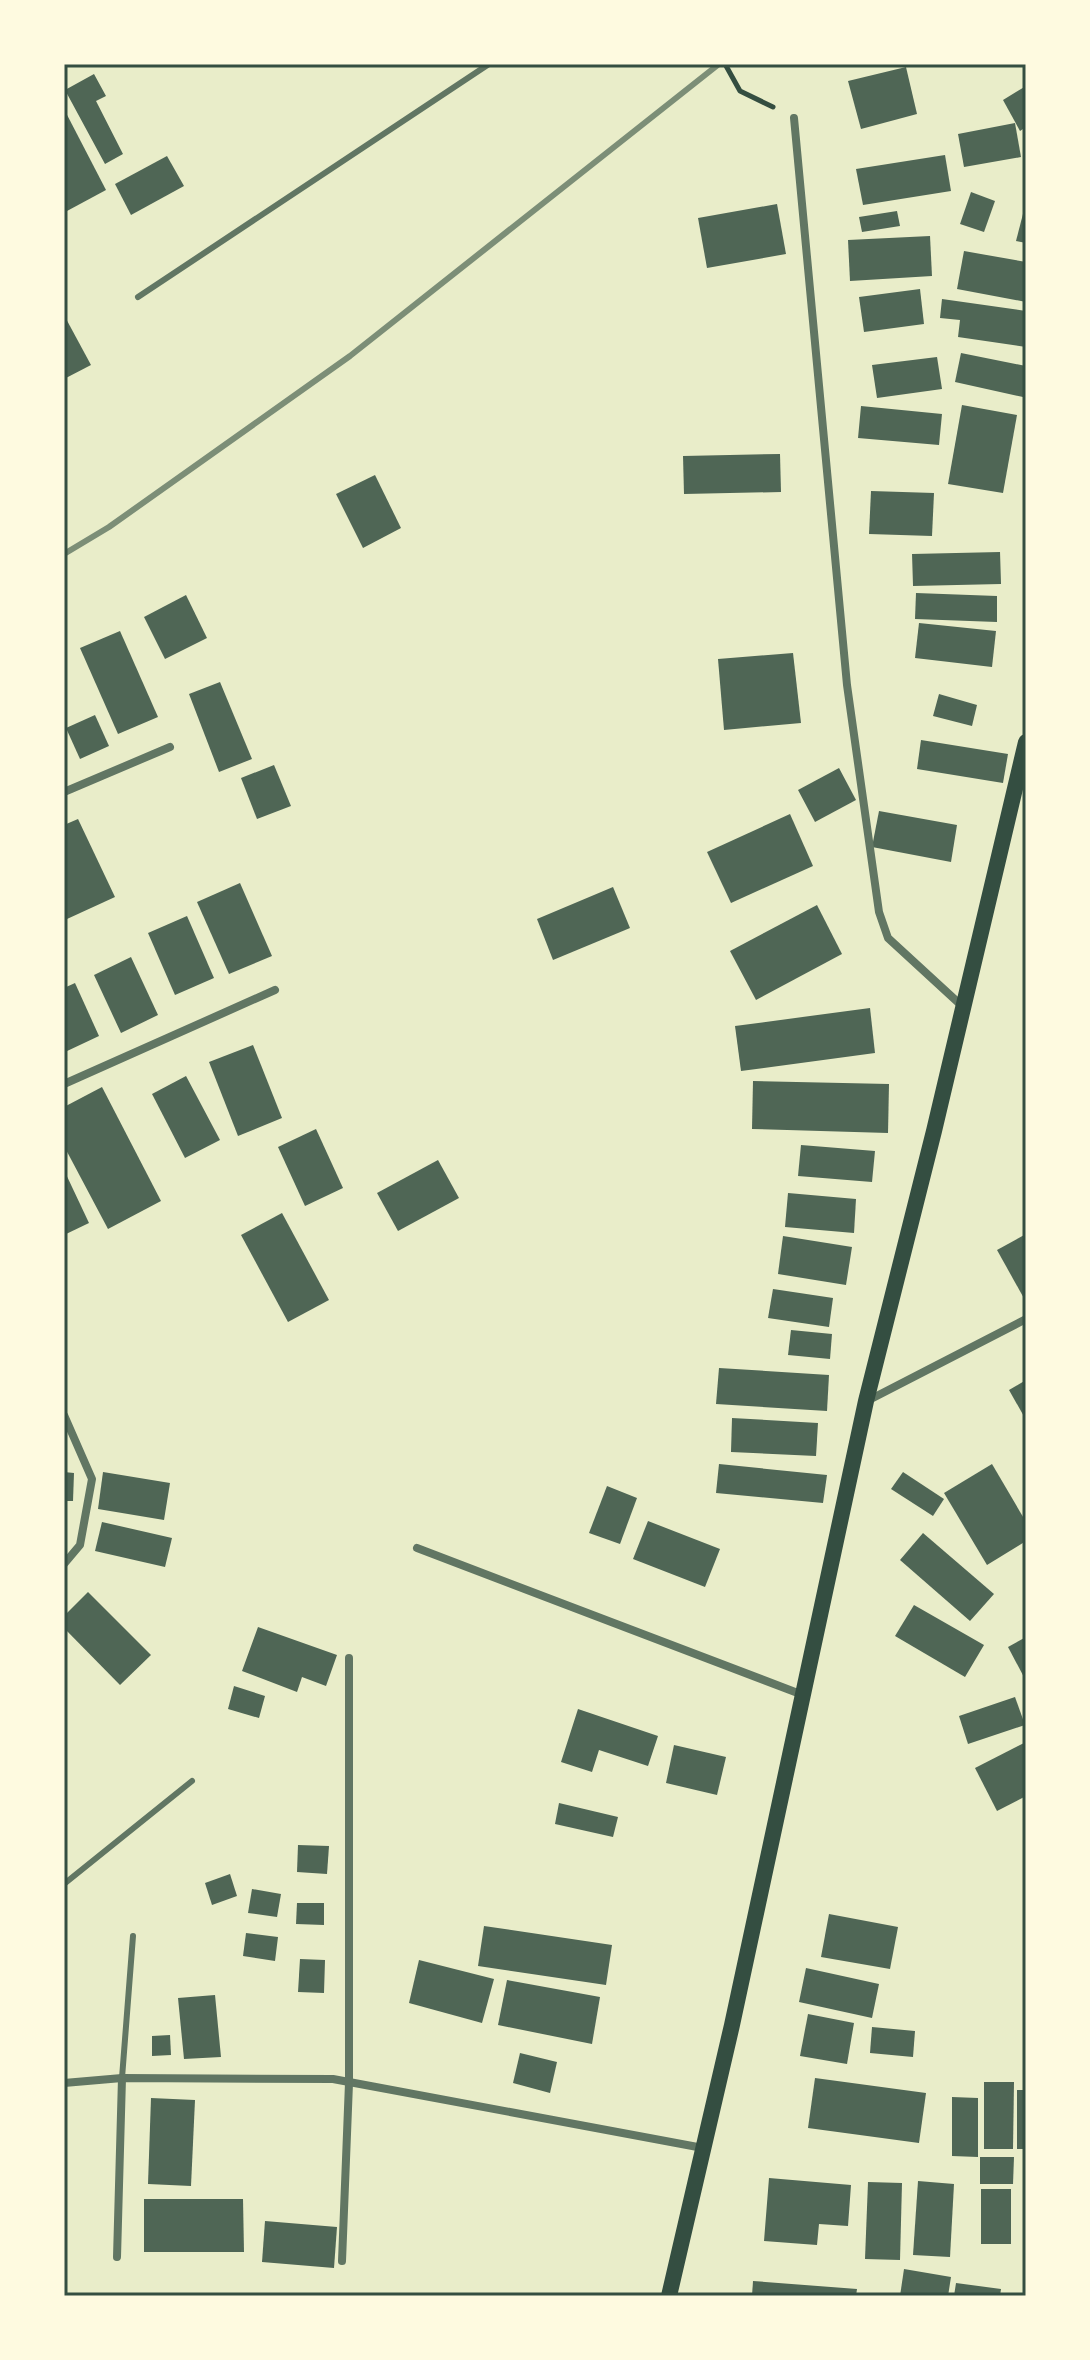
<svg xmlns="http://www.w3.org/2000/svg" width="1090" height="2360" viewBox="0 0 1090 2360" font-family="'Public Sans',sans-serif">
<rect width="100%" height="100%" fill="#e9edc9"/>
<g fill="#4f6655">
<polygon points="906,67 917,114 861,129 848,81"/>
<polygon points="94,74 106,96 96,101 123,154 105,164 65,90"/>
<polygon points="1026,86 1026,127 1020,131 1003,100"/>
<polygon points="64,109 106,190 67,211 64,205"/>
<polygon points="1015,123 1021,157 964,167 958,134"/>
<polygon points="945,155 951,191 863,205 856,169"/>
<polygon points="167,156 184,186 131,215 115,184"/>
<polygon points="971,192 995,201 984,232 960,224"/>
<polygon points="777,204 786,254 707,268 698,218"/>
<polygon points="1025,206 1026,206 1026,243 1016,241"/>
<polygon points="897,211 900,226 862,232 859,217"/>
<polygon points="930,236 932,276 850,281 848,240"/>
<polygon points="964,251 1026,262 1026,302 957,289"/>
<polygon points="920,289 924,324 864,332 859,297"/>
<polygon points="942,299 1026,311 1026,347 958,337 960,320 940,318"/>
<polygon points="64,315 91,365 64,379"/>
<polygon points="961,353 1026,366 1026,383 1023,397 955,382"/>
<polygon points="937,357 942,389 877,398 872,365"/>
<polygon points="962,405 1017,415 1003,493 948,484"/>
<polygon points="861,406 942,414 939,445 858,438"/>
<polygon points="780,454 781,492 684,494 683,456"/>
<polygon points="375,475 401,528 363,548 336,494"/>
<polygon points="871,491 934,493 932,536 869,534"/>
<polygon points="1000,552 1001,584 913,586 912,554"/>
<polygon points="916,593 997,596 997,622 915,619"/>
<polygon points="186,595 207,638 165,659 144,617"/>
<polygon points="919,623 996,631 992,667 915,658"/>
<polygon points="120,631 158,717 118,734 80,648"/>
<polygon points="793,653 801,723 724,730 718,659"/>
<polygon points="220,682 252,759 219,772 189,694"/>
<polygon points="939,694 977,705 972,726 933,716"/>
<polygon points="95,715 109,746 80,759 66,728"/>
<polygon points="921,740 1008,754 1003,783 917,769"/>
<polygon points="274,765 291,806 257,819 241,778"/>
<polygon points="839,768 856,800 815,822 798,790"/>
<polygon points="879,811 957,825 951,862 872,847"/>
<polygon points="790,814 813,866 731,903 707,852"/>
<polygon points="78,819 115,897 67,919 64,912 64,825"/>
<polygon points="240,883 272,956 229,974 197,902"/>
<polygon points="613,887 630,928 553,960 537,919"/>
<polygon points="817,905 842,954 756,1000 730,951"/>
<polygon points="187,916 214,978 175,995 148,933"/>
<polygon points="131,957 158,1015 121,1033 94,975"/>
<polygon points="75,983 99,1036 65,1052 64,988"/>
<polygon points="870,1008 875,1053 741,1071 735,1026"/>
<polygon points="253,1045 282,1118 238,1136 209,1062"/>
<polygon points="186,1076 220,1140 185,1158 152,1094"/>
<polygon points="753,1081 889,1084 888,1133 752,1129"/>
<polygon points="102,1087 161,1201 108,1229 64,1146 64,1107"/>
<polygon points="316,1129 343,1188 305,1206 278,1147"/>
<polygon points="801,1145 875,1151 872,1182 798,1176"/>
<polygon points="438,1160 459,1198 398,1231 377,1193"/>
<polygon points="64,1170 89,1223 64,1235"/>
<polygon points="788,1193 856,1199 854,1233 785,1227"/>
<polygon points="282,1213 329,1300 288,1322 241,1235"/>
<polygon points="1026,1234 1026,1302 997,1250"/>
<polygon points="783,1236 852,1247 846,1285 778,1274"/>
<polygon points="773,1289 833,1298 829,1327 768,1318"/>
<polygon points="791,1330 832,1334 830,1359 788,1355"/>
<polygon points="719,1368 829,1375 827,1411 716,1404"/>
<polygon points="1026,1380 1026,1420 1009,1390"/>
<polygon points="732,1418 818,1423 816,1456 731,1452"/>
<polygon points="719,1464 827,1475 823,1503 716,1493"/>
<polygon points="992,1464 1026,1522 1026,1541 987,1565 944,1493"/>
<polygon points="64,1472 74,1473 73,1501 64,1501"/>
<polygon points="103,1472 170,1483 164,1520 98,1509"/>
<polygon points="903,1472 944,1499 933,1516 891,1489"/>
<polygon points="607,1486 637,1498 620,1544 589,1533"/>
<polygon points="648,1521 720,1549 705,1587 633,1559"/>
<polygon points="102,1522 172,1538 165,1567 95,1551"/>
<polygon points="923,1533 994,1594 970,1621 900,1560"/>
<polygon points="88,1592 151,1655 120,1685 64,1628 64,1616"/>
<polygon points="914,1605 984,1645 965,1677 895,1636"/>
<polygon points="258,1627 337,1655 326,1686 302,1677 297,1692 242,1671"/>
<polygon points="1026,1637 1026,1681 1008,1647"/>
<polygon points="234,1686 265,1696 259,1718 228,1709"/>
<polygon points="1015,1697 1025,1725 968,1744 959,1716"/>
<polygon points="578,1709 658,1736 648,1766 599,1750 592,1772 561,1762"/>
<polygon points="1026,1742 1026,1796 997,1811 975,1768"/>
<polygon points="674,1745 726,1757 717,1795 666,1783"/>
<polygon points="559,1803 618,1817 613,1837 555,1824"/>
<polygon points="298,1845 329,1846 327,1874 297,1872"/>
<polygon points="230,1874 237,1896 212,1905 205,1883"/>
<polygon points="252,1889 281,1894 277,1917 248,1913"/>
<polygon points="297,1903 324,1903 324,1925 296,1924"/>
<polygon points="829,1914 898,1927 890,1969 821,1957"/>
<polygon points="484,1926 612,1945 606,1985 478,1966"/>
<polygon points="246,1933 278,1937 275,1961 243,1956"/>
<polygon points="300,1959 325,1960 324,1993 298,1992"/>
<polygon points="419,1960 494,1979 482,2023 409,2003"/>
<polygon points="806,1968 879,1984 872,2018 799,2002"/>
<polygon points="507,1980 600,1997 592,2044 498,2025"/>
<polygon points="215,1995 221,2057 184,2059 178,1998"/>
<polygon points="808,2014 854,2023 847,2064 800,2056"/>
<polygon points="872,2027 915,2031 913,2057 870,2053"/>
<polygon points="170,2035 171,2055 152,2056 152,2036"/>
<polygon points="520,2053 557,2062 550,2093 513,2083"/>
<polygon points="815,2078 926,2093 919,2143 808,2128"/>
<polygon points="984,2082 1014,2082 1013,2149 984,2149"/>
<rect x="1017" y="2090" width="9" height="59"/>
<polygon points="952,2097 978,2098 978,2157 952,2156"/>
<polygon points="151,2098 195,2100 191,2186 148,2184"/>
<polygon points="980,2157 1014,2157 1013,2184 980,2184"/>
<polygon points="769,2178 851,2185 848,2226 819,2224 817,2245 764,2241"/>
<polygon points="918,2181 954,2184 950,2257 913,2255"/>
<polygon points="868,2182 902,2183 900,2260 865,2259"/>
<rect x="981" y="2189" width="30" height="55"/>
<polygon points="144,2199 243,2199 244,2252 144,2252"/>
<polygon points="265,2221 337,2227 334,2268 262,2262"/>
<polygon points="904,2269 951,2277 948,2296 900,2296"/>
<polygon points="753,2281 857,2289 856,2296 752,2296"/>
<polygon points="956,2283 1001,2289 1000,2296 954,2296"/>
</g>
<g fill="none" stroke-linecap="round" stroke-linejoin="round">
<polyline stroke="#344e41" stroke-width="5" points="725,64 740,91 773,107"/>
<g stroke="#617663" stroke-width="6">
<polyline points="138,297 489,64"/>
<polyline points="64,1884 192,1781"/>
<polyline points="122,2078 133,1936"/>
</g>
<g stroke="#617663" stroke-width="8">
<polyline points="794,118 847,685 879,912 888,938 962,1006"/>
<polyline points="64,792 170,747"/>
<polyline points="64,1084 275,990"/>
<polyline points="867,1401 1026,1319"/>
<polyline points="64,1415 92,1479 80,1545 64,1564"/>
<polyline points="417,1548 803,1695"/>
<polyline points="64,2083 122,2078 333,2079 703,2148"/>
<polyline points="117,2257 122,2078"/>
<polyline points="342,2261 349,2083 349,1658"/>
</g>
<polyline stroke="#344e41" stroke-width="16" points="669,2296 732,2025 866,1401 934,1131 1026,742"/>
<polyline stroke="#7c8e77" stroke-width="6" points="64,554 109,527 350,356 719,64"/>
</g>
<rect width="1090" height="2360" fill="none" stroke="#fefae0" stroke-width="132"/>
<rect x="66" y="66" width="958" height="2228" fill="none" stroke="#344e41" stroke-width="3"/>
</svg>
